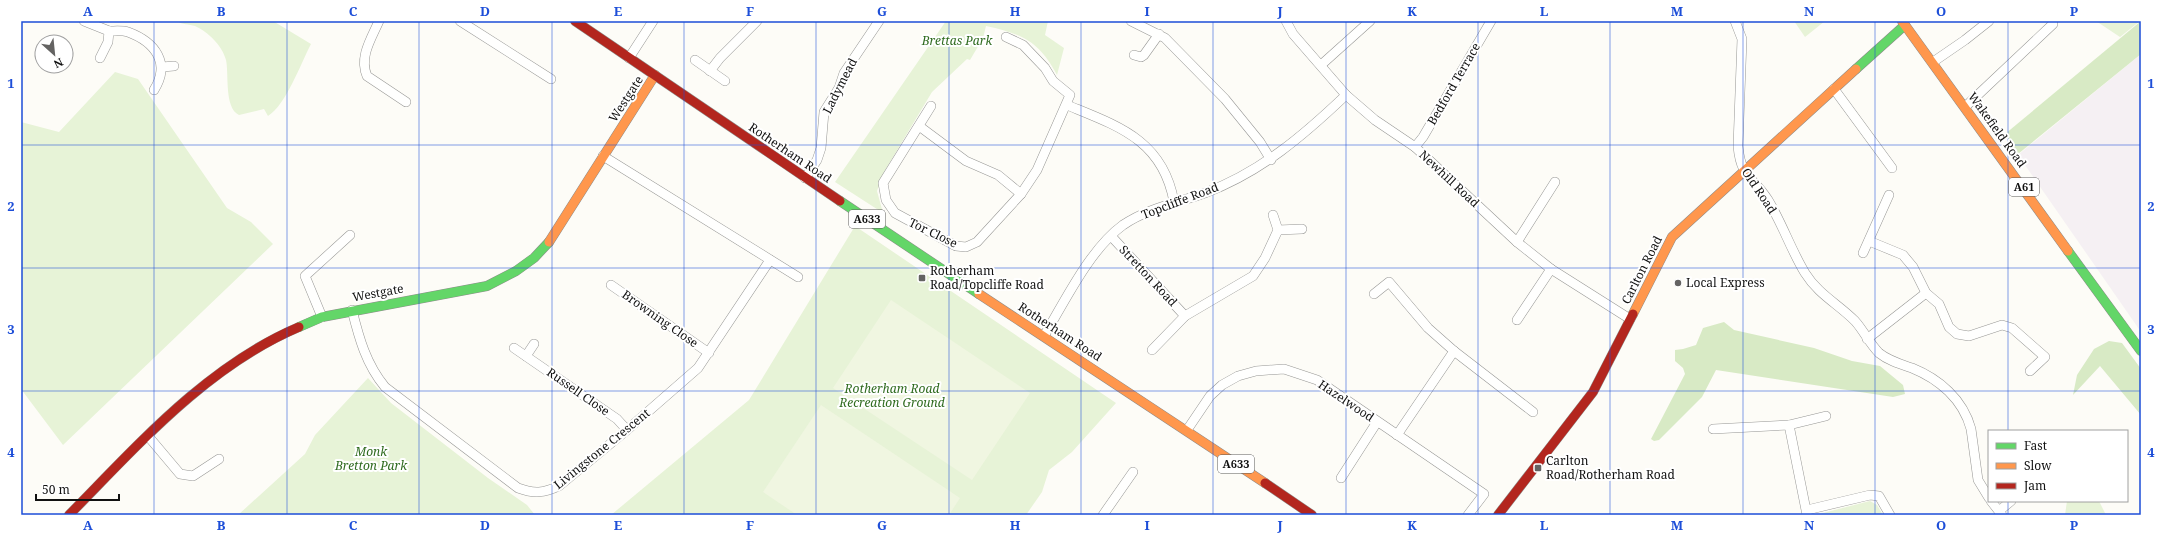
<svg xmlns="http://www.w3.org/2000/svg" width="2162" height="536" viewBox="0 0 2162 536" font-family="'Noto Serif',serif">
<rect width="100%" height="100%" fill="#fdfcf7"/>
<polygon fill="#f5f0f3" points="2141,54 2141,332 2018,155"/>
<g fill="#e7f3d7">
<path d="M177,21H273L311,44C301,63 286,105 268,116L264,109L239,115C224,108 229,73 226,60C222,45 208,32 195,26C189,24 182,25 177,21Z"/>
<path d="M946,21H1048L1045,35L1064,48L1057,75C1039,41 1022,34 986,26L983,38L970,60L967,59L932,92L884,172L877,191L883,213L835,182Z"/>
<polygon points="1794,21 1825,21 1805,37"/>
<polygon points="2096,21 2140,21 2120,37"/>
<polygon points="115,72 138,79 227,208 251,222 273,244 63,445 21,389 21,122 59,132"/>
<polygon points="855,226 1116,403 1072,452 1049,470 1042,492 1026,515 611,515 749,400"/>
<polygon points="368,378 391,403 488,478 527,505 535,515 238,515 305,454 315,435"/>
<polygon points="1870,501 1877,505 1883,515 1815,515"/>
<polygon points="2067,501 2099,501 2106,515 2065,515"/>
</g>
<g fill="#d8eac5">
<polygon points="2141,21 2141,54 2018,154 2005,134"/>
<polygon points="1724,322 1734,330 1814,348 1852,361 1880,366 1903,385 1905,394 1893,397 1716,370 1702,397 1659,440 1654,441 1651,439 1685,374 1683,368 1675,361 1675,350 1683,349 1696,345 1703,328"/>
<polygon points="2109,341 2122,343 2141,369 2141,415 2100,366 2073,395 2077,375 2094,349"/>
</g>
<g fill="#f0f6e1">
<polygon points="891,300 1030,393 972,480 833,388"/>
<polygon points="821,405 960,498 949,515 797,515 763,492"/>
</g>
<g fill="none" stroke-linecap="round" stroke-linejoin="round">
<defs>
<g id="street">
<polyline points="84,21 109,31 108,42 100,58"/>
<path d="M379,21C371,39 359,57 367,76L406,102"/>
<polyline points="460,21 551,79"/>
<polyline points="1131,21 1165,38 1225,99 1260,142 1271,160"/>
<polyline points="1286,21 1293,34 1346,95 1375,120 1415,147 1517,242 1551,269 1630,319"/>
<path d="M1735,21L1742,39L1738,146C1741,179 1753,176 1768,200C1782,223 1791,250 1805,273C1818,294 1838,304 1855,321C1864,331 1869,343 1879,353C1889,361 1900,364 1912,368C1939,379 1963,399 1971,429L1978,480L1989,498"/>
<path d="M109,31C115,31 122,30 128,32C155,42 171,63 154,90"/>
<polyline points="1134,55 1141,57 1144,55 1159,34"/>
<polyline points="629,58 653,21"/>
<polyline points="695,60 725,81"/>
<polyline points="1933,62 1965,40 1989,21"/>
<polyline points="1321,65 1370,21"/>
<polyline points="162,67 174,66"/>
<polyline points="710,71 720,58 757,21"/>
<polyline points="1834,89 1892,168"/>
<path d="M1067,105C1118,126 1163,140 1174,202"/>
<polyline points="931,106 883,183 886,200 895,213 956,246 966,247 977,242 1021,194 1037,170 1070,95 1053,81 1045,68 1023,45 1006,37"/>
<polyline points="1965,107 2053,24"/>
<polyline points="919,126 966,161 998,175 1021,194"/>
<polyline points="1415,147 1423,137 1491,21"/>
<polyline points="603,156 798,277"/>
<polyline points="805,178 817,160 821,148 824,112 839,88 844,73 879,21"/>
<polyline points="1278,230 1302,229"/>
<polyline points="1111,236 1185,316"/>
<polyline points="1869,241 1903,255 1913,267 1926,293 1939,304 1949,327 1957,334 1969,336 2002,325 2012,328 2045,357 2030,371"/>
<polyline points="1517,242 1555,182"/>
<polyline points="1863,253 1889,195"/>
<polyline points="611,285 709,353"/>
<polyline points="1374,294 1389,282 1428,328 1454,351 1533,412"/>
<path d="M352,310C359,338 366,364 385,387L518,488C534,494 544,493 559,486L627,430L698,368L770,260"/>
<polyline points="322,317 305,276 350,235"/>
<polyline points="1517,320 1551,269"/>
<path d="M1044,336C1065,301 1090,249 1123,225C1148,208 1177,203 1205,193C1261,172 1304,135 1346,95"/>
<polyline points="1867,339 1926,293"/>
<polyline points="514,348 617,419 627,430"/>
<polyline points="1152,350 1185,316 1253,276 1265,258 1278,230 1273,215"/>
<polyline points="526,356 534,344"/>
<polyline points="1789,425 1826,416"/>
<polyline points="1713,429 1789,425 1807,515"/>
<polyline points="1187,430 1210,396 1222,385 1238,376 1256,371 1284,369 1317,380 1484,494 1468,515"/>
<polyline points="1397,435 1454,351"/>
<polyline points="148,436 180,474 193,476 219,459"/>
<polyline points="1341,478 1377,422"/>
<polyline points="1991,501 2002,515"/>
<polyline points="1807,510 1870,495 1879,496 1890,515"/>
<polyline points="1999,511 2011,501"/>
<polyline points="1103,515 1133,472"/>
</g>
<g id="fast">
<polyline points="1856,69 1905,25"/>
<polyline points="840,201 979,294"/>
<polyline points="2068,251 2141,351"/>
<polyline points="299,327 322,317 487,286 516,271 534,258 549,242"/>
</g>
<g id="slow">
<polyline points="1902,21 2068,251"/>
<polyline points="549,242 655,75"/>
<polyline points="979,294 1265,483"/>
<polyline points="1633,314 1672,237 1856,69"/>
</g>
<g id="jam">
<polyline points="575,21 840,201"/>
<polyline points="1265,483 1312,515"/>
<path d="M69,515C138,445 207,366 299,327"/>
<polyline points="1498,515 1593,392 1633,314"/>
</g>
</defs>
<use href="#street" stroke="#979795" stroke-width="10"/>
<use href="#fast" stroke="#8e8d8b" stroke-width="10"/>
<use href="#slow" stroke="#8e8d8b" stroke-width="10"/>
<use href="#jam" stroke="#8e8d8b" stroke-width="10"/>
<use href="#street" stroke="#fffffe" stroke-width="9"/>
<use href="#fast" stroke="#63d668" stroke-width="9"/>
<use href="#slow" stroke="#ff974d" stroke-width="9"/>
<use href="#jam" stroke="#b3261e" stroke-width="9"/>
</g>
<path fill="none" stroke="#1d4ed8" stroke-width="1" stroke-opacity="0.55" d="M154,21V515M287,21V515M419,21V515M552,21V515M684,21V515M816,21V515M949,21V515M1081,21V515M1213,21V515M1346,21V515M1478,21V515M1610,21V515M1743,21V515M1875,21V515M2008,21V431M21,145H2141M21,268H2141M21,391H2141M2008,501V515"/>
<g fill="#646362" stroke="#fff" stroke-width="1.5">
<rect x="918" y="274" width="8" height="8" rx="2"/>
<circle cx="1678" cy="283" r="4"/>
<rect x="1534" y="464" width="8" height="8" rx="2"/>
</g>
<g text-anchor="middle" stroke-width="4" stroke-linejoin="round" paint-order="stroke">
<g fill="#fff" stroke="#585858" stroke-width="1">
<rect x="2009" y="178" width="30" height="18" rx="3"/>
<rect x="849" y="210" width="36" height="18" rx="3"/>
<rect x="1218" y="455" width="36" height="18" rx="3"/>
</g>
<g font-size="11" font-weight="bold" fill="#111">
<text x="2024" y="191">A61</text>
<text x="867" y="223">A633</text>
<text x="1236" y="468">A633</text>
</g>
<g font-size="12" font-style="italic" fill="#2f6b1f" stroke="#fff">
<text x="957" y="45">Brettas Park</text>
<text x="892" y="393">Rotherham Road<tspan x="892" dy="14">Recreation Ground</tspan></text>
<text x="371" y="456">Monk<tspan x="371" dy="14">Bretton Park</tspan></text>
</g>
<g font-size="12" fill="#111" stroke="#fff">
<text transform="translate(1454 84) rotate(-60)" y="4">Bedford Terrace</text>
<text transform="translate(840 86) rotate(-63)" y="4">Ladymead</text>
<text transform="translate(626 99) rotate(-57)" y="4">Westgate</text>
<text transform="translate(1997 130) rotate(54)" y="4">Wakefield Road</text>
<text transform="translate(790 153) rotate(34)" y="4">Rotherham Road</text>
<text transform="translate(1449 179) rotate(43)" y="4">Newhill Road</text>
<text transform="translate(1759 191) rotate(56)" y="4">Old Road</text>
<text transform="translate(1180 201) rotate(-21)" y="4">Topcliffe Road</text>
<text transform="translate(933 233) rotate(26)" y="4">Tor Close</text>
<text transform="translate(1642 270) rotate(-63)" y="4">Carlton Road</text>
<text transform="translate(1148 276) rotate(47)" y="4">Stretton Road</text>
<text transform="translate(378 293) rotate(-10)" y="4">Westgate</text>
<text transform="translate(660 319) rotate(35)" y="4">Browning Close</text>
<text transform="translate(1060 332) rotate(33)" y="4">Rotherham Road</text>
<text transform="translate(578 392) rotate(35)" y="4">Russell Close</text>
<text transform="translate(1346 401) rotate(34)" y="4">Hazelwood</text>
<text transform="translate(602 449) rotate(-39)" y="4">Livingstone Crescent</text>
</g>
<g font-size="12" fill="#111" stroke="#fff" text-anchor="start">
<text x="930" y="275">Rotherham<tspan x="930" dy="14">Road/Topcliffe Road</tspan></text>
<text x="1686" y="287">Local Express</text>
<text x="1546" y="465">Carlton<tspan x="1546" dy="14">Road/Rotherham Road</tspan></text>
</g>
</g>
<rect width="2162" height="536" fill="none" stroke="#ffffff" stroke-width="44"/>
<rect x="1988" y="430" width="140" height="72" fill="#ffffff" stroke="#a0a0a0"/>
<rect x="1996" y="443" width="20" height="6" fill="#63d668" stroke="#a0a0a0"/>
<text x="2024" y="450" font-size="12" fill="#111111">Fast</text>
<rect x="1996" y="463" width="20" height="6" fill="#ff974d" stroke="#a0a0a0"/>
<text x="2024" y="470" font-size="12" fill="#111111">Slow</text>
<rect x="1996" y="483" width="20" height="6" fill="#b3261e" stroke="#a0a0a0"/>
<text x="2024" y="490" font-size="12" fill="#111111">Jam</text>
<g transform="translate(54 54) rotate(153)"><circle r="19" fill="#ffffff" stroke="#a0a0a0"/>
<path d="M0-3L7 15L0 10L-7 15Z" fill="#646362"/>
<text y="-6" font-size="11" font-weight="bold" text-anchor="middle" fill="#111111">N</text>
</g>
<path d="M36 494v6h83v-6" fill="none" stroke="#111111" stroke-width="2"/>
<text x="42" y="494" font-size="12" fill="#111111" stroke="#ffffff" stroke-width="3" paint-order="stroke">50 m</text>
<rect x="22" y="22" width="2118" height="492" fill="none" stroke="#1d4ed8" stroke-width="1.5"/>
<g font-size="13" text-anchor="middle" font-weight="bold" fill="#1d4ed8">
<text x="88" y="16">A</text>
<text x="221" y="16">B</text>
<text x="353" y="16">C</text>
<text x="485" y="16">D</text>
<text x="618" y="16">E</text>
<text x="750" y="16">F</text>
<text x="882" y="16">G</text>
<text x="1015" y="16">H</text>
<text x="1147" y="16">I</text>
<text x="1280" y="16">J</text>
<text x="1412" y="16">K</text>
<text x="1544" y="16">L</text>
<text x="1677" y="16">M</text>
<text x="1809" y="16">N</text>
<text x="1941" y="16">O</text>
<text x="2074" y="16">P</text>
<text x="11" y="88">1</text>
<text x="2151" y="88">1</text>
<text x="11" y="211">2</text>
<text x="2151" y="211">2</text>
<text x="11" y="334">3</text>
<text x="2151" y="334">3</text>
<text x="11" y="457">4</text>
<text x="2151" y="457">4</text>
<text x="88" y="530">A</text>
<text x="221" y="530">B</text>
<text x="353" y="530">C</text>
<text x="485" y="530">D</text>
<text x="618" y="530">E</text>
<text x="750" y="530">F</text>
<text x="882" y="530">G</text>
<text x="1015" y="530">H</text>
<text x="1147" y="530">I</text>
<text x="1280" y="530">J</text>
<text x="1412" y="530">K</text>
<text x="1544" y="530">L</text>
<text x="1677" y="530">M</text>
<text x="1809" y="530">N</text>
<text x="1941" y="530">O</text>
<text x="2074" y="530">P</text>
</g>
</svg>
